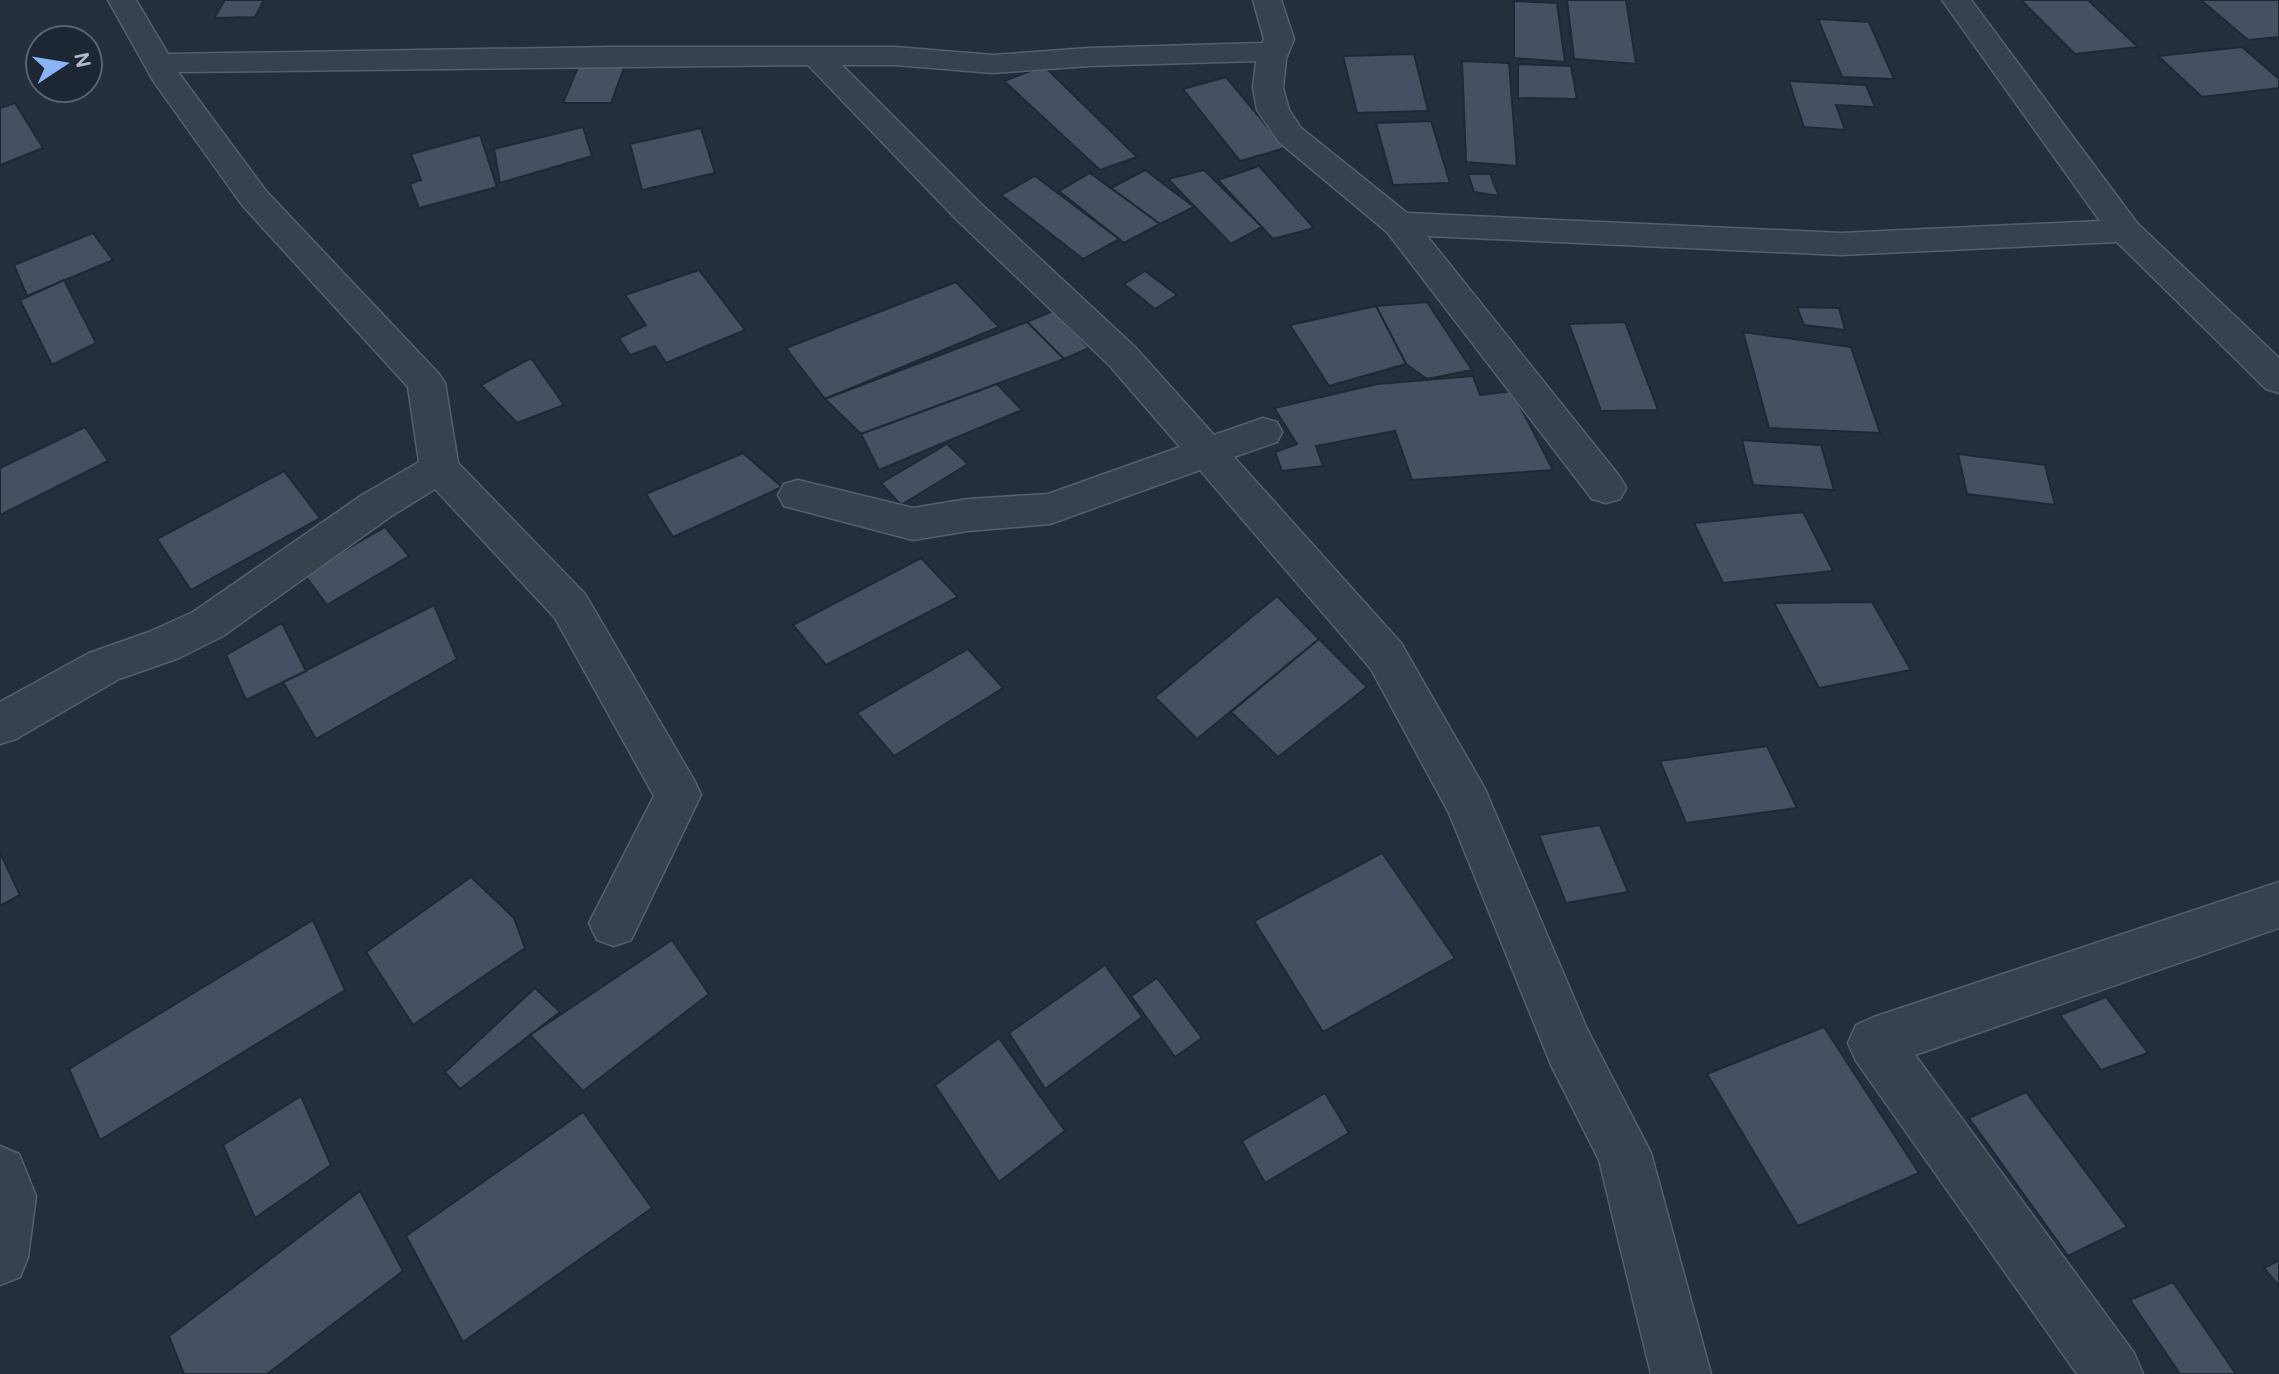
<svg xmlns="http://www.w3.org/2000/svg" width="2279" height="1374" viewBox="0 0 2279 1374" font-family="Karla,sans-serif">
<rect width="100%" height="100%" fill="#242f3e"/>
<g fill="#455162" stroke="#1f2835" stroke-width="2">
<polygon points="225,0 264,0 255,17 214,18"/>
<polygon points="1567,0 1626,0 1636,64 1574,59"/>
<polygon points="2021,0 2088,0 2138,47 2075,54"/>
<polygon points="2201,0 2279,0 2279,37 2248,40"/>
<polygon points="1514,1 1557,3 1565,62 1514,58"/>
<polygon points="1818,19 1869,22 1894,79 1842,77"/>
<polygon points="2242,47 2279,79 2279,88 2202,97 2158,56"/>
<polygon points="1414,54 1428,111 1357,113 1343,56"/>
<polygon points="1462,61 1509,63 1517,166 1466,162"/>
<polygon points="1518,64 1571,66 1577,99 1518,98"/>
<polygon points="625,65 611,103 563,103 578,67"/>
<polygon points="1044,66 1137,157 1100,170 1004,81"/>
<polygon points="1226,77 1285,148 1240,161 1183,89"/>
<polygon points="1789,81 1866,85 1875,107 1836,105 1845,130 1804,127"/>
<polygon points="15,103 43,148 0,165 0,108"/>
<polygon points="1431,121 1450,183 1393,185 1376,123"/>
<polygon points="583,127 592,156 500,183 494,149"/>
<polygon points="701,128 715,173 642,190 630,144"/>
<polygon points="480,135 497,187 419,208 410,184 421,180 411,154"/>
<polygon points="1259,166 1314,228 1273,239 1218,180"/>
<polygon points="1145,170 1194,207 1160,224 1111,188"/>
<polygon points="1204,170 1262,227 1231,244 1168,179"/>
<polygon points="1090,173 1160,224 1124,243 1059,191"/>
<polygon points="1468,174 1490,174 1499,196 1474,192"/>
<polygon points="1035,176 1119,239 1083,259 1001,195"/>
<polygon points="93,233 113,260 27,296 14,265"/>
<polygon points="699,270 745,330 666,363 655,346 630,355 619,338 646,325 625,295"/>
<polygon points="1145,271 1177,295 1155,309 1124,284"/>
<polygon points="64,280 96,343 52,365 20,300"/>
<polygon points="956,282 999,327 825,399 786,348"/>
<polygon points="1427,302 1472,370 1427,379 1406,364 1376,306"/>
<polygon points="1376,306 1406,364 1329,386 1290,325"/>
<polygon points="1797,307 1839,308 1845,330 1804,325"/>
<polygon points="1055,310 1089,348 1064,359 1027,322"/>
<polygon points="1027,322 1064,359 861,434 825,399"/>
<polygon points="1625,322 1658,410 1601,411 1569,324"/>
<polygon points="1743,332 1851,347 1880,433 1769,428"/>
<polygon points="531,358 564,405 517,423 481,385"/>
<polygon points="1473,376 1480,395 1512,391 1553,470 1412,480 1395,431 1316,446 1323,466 1282,471 1275,452 1297,444 1274,408 1377,384"/>
<polygon points="997,384 1022,410 879,470 861,434"/>
<polygon points="85,427 108,461 0,515 0,468"/>
<polygon points="1742,440 1821,445 1834,490 1753,485"/>
<polygon points="947,444 968,464 901,505 881,483"/>
<polygon points="743,453 782,487 673,537 646,494"/>
<polygon points="1958,454 2045,465 2055,505 1967,494"/>
<polygon points="284,471 320,518 191,590 157,539"/>
<polygon points="1803,512 1833,571 1723,583 1694,523"/>
<polygon points="385,527 409,556 327,605 304,574"/>
<polygon points="921,558 958,597 826,665 793,625"/>
<polygon points="1277,596 1319,639 1197,739 1155,697"/>
<polygon points="1872,602 1911,670 1819,688 1774,603"/>
<polygon points="434,605 457,659 316,739 283,682"/>
<polygon points="282,623 306,671 246,700 226,655"/>
<polygon points="1319,639 1367,687 1278,757 1231,712"/>
<polygon points="968,649 1003,688 894,756 857,713"/>
<polygon points="1767,746 1797,808 1686,823 1660,761"/>
<polygon points="1600,825 1628,892 1566,903 1539,835"/>
<polygon points="0,853 20,895 0,906"/>
<polygon points="1382,853 1455,958 1323,1032 1254,921"/>
<polygon points="471,877 514,918 525,948 413,1025 366,952"/>
<polygon points="313,920 345,990 100,1140 69,1069"/>
<polygon points="672,940 709,994 583,1091 530,1035"/>
<polygon points="1105,965 1142,1017 1045,1089 1009,1033"/>
<polygon points="1157,978 1202,1038 1175,1057 1131,996"/>
<polygon points="535,988 560,1012 460,1089 445,1072"/>
<polygon points="2106,997 2148,1053 2101,1070 2060,1015"/>
<polygon points="1824,1027 1919,1173 1798,1226 1707,1074"/>
<polygon points="999,1038 1065,1131 999,1182 935,1085"/>
<polygon points="2026,1092 2127,1227 2068,1256 1969,1118"/>
<polygon points="1325,1093 1349,1133 1265,1183 1242,1141"/>
<polygon points="301,1096 331,1165 255,1218 223,1145"/>
<polygon points="583,1112 652,1208 463,1342 406,1236"/>
<polygon points="360,1191 403,1271 267,1374 184,1374 169,1336"/>
<polygon points="2279,1260 2279,1286 2264,1268"/>
<polygon points="2173,1282 2236,1374 2180,1374 2130,1300"/>
</g>
<g fill="none" stroke-linecap="round" stroke-linejoin="round">
<defs>
<g id="minor">
<polygon points="108,0 136,0 168,54 612,47 895,47 993,55 1089,48 1262,43 1264,39 1253,0 1281,0 1294,39 1286,59 1283,88 1289,110 1301,128 1407,213 1841,233 2100,221 1942,0 1971,0 2137,223 2279,358 2279,393 2266,389 2117,242 1841,255 1427,236 1620,477 1626,488 1620,499 1606,503 1592,499 1387,232 1279,142 1257,110 1253,88 1256,61 1089,66 993,73 895,65 842,65 980,203 1135,347 1214,435 1263,418 1277,422 1282,432 1277,442 1234,457 1401,643 1485,789 1587,1029 1651,1153 1711,1374 1651,1374 1599,1160 1551,1065 1449,813 1371,669 1200,470 1050,524 968,531 913,540 784,506 778,495 784,484 798,480 913,508 968,499 1048,494 1180,447 1109,365 956,219 808,65 178,72 266,191 439,374 445,383 458,463 585,594 694,780 701,795 631,940 614,946 597,940 589,923 654,796 555,618 435,489 390,517 223,636 179,658 119,679 16,739 0,744 0,702 89,653 149,632 193,612 362,495 419,462 408,387 242,205 154,82"/>
<polygon points="2279,882 2279,928 1915,1055 2134,1353 2143,1374 2077,1374 1856,1061 1848,1043 1856,1025 1874,1017"/>
<polygon points="0,1146 19,1154 36,1196 28,1257 20,1277 0,1285"/>
</g>
</defs>
<use href="#minor" stroke="#565f6c" stroke-width="3"/>
<use href="#minor" fill="#38414e" fill-rule="evenodd"/>
</g>
<g transform="translate(64 64) rotate(78)"><circle r="38" fill="#1d2633" stroke="#59626f" stroke-width="2"/>
<path d="M0-6L14 30L0 20L-14 30Z" fill="#8ab4f8"/>
<text y="-12" font-size="22" font-weight="bold" text-anchor="middle" fill="#b4bcc9">N</text>
</g>
</svg>
